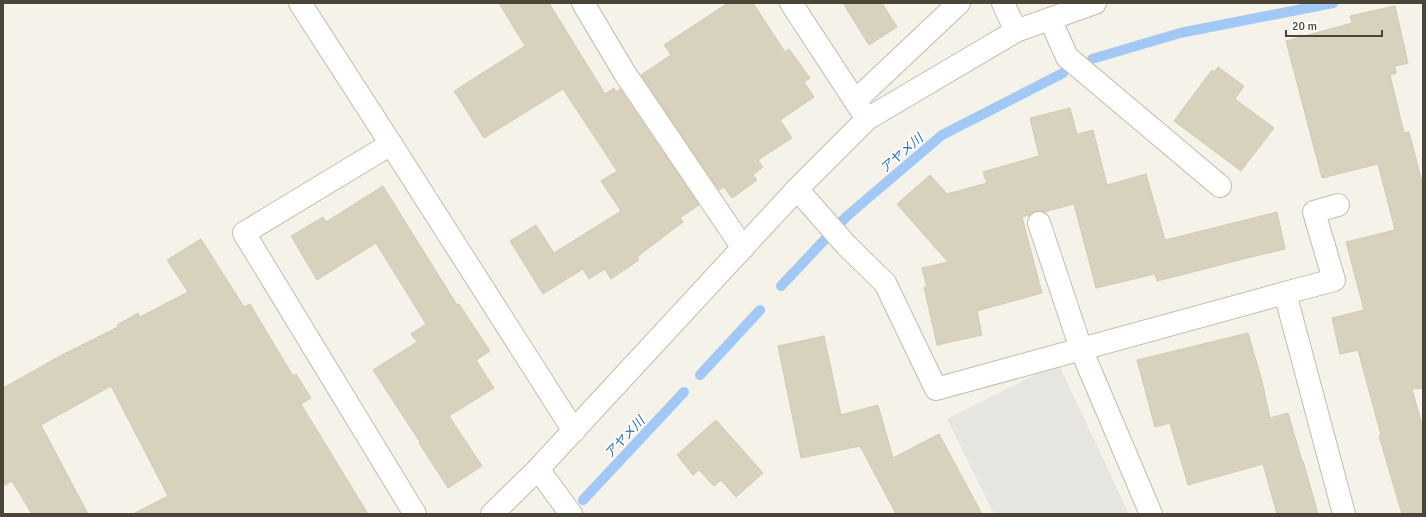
<svg xmlns="http://www.w3.org/2000/svg" width="1426" height="517" viewBox="0 0 1426 517" font-family="Signika,'Noto Sans JP',sans-serif">
<rect width="100%" height="100%" fill="#f5f3e9"/>
<polygon fill="#e7e5e1" points="1058,363 1129,514 994,514 947,419"/>
<g fill="none" stroke-linecap="round" stroke-linejoin="round">
<g stroke="#a2c8f6" stroke-width="10">
<polyline points="1092,59 1180,33 1333,3"/>
<polyline points="781,286 847,216 942,135 1063,73"/>
<polyline points="700,375 760,310"/>
<polyline points="583,500 684,392"/>
</g>
</g>
<g fill="#d8d1bd" stroke="#d3cab0">
<polygon points="499,3 549,3 605,94 614,88 616,92 620,89 699,205 680,218 683,222 637,257 639,260 611,279 605,269 589,279 583,269 543,294 510,241 536,225 554,253 621,211 601,181 617,171 563,89 484,138 454,91 525,46"/>
<polygon points="728,3 753,3 785,52 789,49 810,78 804,82 814,97 780,120 792,138 758,160 763,167 753,175 757,180 732,198 724,187 719,190 641,75 671,55 664,45"/>
<polygon points="843,3 882,3 897,27 869,45"/>
<polygon points="1395,6 1408,63 1395,66 1396,73 1390,75 1404,133 1409,132 1423,186 1423,388 1412,389 1423,428 1423,514 1402,514 1379,436 1381,435 1358,350 1340,354 1332,318 1364,310 1346,242 1395,230 1378,164 1322,178 1286,41 1352,23 1350,16"/>
<polygon points="1218,67 1244,86 1235,99 1274,128 1241,171 1174,121 1212,70 1214,72"/>
<polygon points="1070,108 1077,134 1093,130 1107,185 1146,174 1165,240 1277,212 1285,249 1251,257 1157,281 1155,274 1096,288 1074,204 1044,212 1035,211 1029,215 1022,217 1042,293 977,311 982,335 937,345 924,287 927,287 922,268 948,262 897,204 930,175 947,194 987,183 983,172 1039,156 1030,118"/>
<polygon points="383,186 457,305 459,304 490,351 476,360 494,388 449,416 482,466 448,488 419,443 420,442 373,370 417,342 411,334 426,324 376,243 317,280 291,236 323,217 326,222"/>
<polygon points="201,239 244,307 250,304 293,376 296,374 311,398 301,404 368,514 133,514 168,496 111,386 41,425 88,514 32,514 12,481 3,486 3,388 60,356 118,327 117,325 138,313 140,317 188,292 167,260"/>
<polygon points="1248,333 1262,381 1270,418 1288,413 1302,461 1303,461 1318,514 1277,514 1263,464 1188,485 1170,423 1155,427 1137,360"/>
<polygon points="824,336 841,415 878,405 893,458 939,434 982,514 896,514 860,446 801,458 778,346"/>
<polygon points="716,420 763,473 736,497 721,480 714,486 699,470 693,475 677,455"/>
</g>
<g fill="none" stroke-linecap="round" stroke-linejoin="round">
<defs>
<g id="minor">
<polyline points="300,3 391,144"/>
<polyline points="583,3 624,72 743,248"/>
<polyline points="791,3 863,113"/>
<polyline points="1003,3 1016,31"/>
<polyline points="1050,19 1067,57 1220,186"/>
<polyline points="855,101 959,3"/>
<polyline points="797,189 847,246 885,283 936,389 1285,293 1344,514"/>
<polyline points="1039,223 1081,349 1151,514"/>
<polyline points="1285,293 1334,280 1314,212 1338,205"/>
<polyline points="538,469 571,514"/>
<polyline points="415,514 244,233 391,144 574,431"/>
<polyline points="492,514 538,469 797,189 867,119 1016,31 1095,3"/>
</g>
</defs>
<use href="#minor" stroke="#c2bdaa" stroke-width="24"/>
<use href="#minor" stroke="#fff" stroke-width="22"/>
</g>
<g text-anchor="middle" stroke-width="3.5" stroke-linejoin="round" paint-order="stroke">
<g font-size="13" font-style="italic" fill="#276abe" stroke="#fff">
<text transform="translate(901 153) rotate(-41)" y="5">アヤメ川</text>
<text transform="translate(624 437) rotate(-47)" y="5">アヤメ川</text>
</g>
</g>
<rect width="1426" height="517" fill="none" stroke="#4a4536" stroke-width="8"/>
<path d="M1286 30v6h96v-6" fill="none" stroke="#4a4536" stroke-width="2"/>
<text x="1292" y="30" font-size="12" fill="#4a4536" stroke="#ffffff" stroke-width="3" paint-order="stroke">20 m</text>
</svg>
